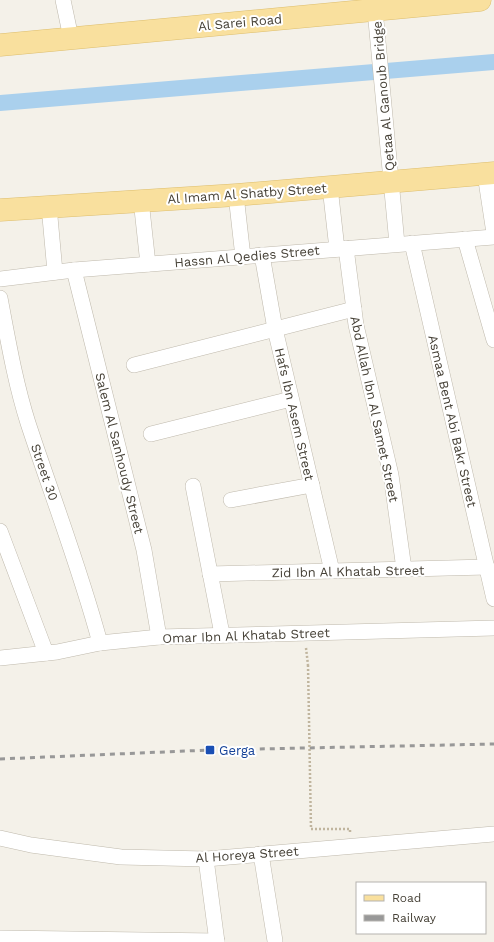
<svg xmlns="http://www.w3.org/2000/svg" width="494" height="942" viewBox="0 0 494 942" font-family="'Work Sans',sans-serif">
<rect width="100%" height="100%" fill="#f4f1e9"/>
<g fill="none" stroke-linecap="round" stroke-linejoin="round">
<polyline stroke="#aad0ed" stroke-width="16" points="0,103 494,62"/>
<defs>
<g id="street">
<polyline points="63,0 71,38"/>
<polyline points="375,10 397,244"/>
<polyline points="485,174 494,233"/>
<polyline points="330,187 337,249"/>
<polyline points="236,195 243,257"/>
<polyline points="141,200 148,264"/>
<polyline points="49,206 55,272"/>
<polyline points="465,239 494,340"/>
<polyline points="412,243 494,599"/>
<polyline points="346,248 356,325 391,475 404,569"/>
<polyline points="262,255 275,329 332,571"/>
<polyline points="74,270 144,550 159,637"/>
<polyline points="0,279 74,270 494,237"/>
<path d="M0,298C8,340 15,382 28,423C52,496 80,568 100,643"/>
<polyline points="134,365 354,309"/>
<polyline points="151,434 291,399"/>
<polyline points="193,486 222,634"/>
<polyline points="231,500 312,485"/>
<polyline points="0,531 46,653"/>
<polyline points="210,574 487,567"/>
<polyline points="0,658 57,652 100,643 159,637 494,628"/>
<polyline points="0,838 31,845 121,857 206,859 494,834"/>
<polyline points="261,854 275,941"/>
<polyline points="206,859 217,942"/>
<polyline points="0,938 217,941"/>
</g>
<g id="primary">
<polyline points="0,45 480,0"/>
<polyline points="0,210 236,195 494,173"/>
</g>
</defs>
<use href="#street" stroke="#bfb9ac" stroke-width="16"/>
<use href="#primary" stroke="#ddbe6e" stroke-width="23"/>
<g stroke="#c0b59e" stroke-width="2.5" stroke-dasharray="2 2" stroke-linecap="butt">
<polyline points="306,648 308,665"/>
<polyline points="311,829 350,829 350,832"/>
</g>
<use href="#street" stroke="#fff" stroke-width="15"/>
<use href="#primary" stroke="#f9e09e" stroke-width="22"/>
<polyline stroke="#989898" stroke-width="3" stroke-dasharray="5 5" stroke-linecap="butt" points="0,759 210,750 494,744"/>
<polyline stroke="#c0b59e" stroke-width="2.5" stroke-dasharray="2 2" stroke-linecap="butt" points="308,665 311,829"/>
</g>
<rect fill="#1a4fb4" stroke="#fff" stroke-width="1.5" x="205" y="745" width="10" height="10" rx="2"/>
<g text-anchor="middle" stroke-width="4" stroke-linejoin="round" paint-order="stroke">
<g font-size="13" fill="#474238" stroke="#fff">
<text transform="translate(240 22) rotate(-5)" y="5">Al Sarei Road</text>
<text transform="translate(383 96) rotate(-95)" y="5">Qetaa Al Ganoub Bridge</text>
<text transform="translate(247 193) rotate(-4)" y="5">Al Imam Al Shatby Street</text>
<text transform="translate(247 256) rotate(-5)" y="5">Hassn Al Qedies Street</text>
<text transform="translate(375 409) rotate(78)" y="5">Abd Allah Ibn Al Samet Street</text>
<text transform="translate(295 414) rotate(77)" y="5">Hafs Ibn Asem Street</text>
<text transform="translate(453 421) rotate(77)" y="5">Asmaa Bent Abi Bakr Street</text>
<text transform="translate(120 453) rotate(76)" y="5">Salem Al Sanhoudy Street</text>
<text transform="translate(45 472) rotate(71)" y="5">Street 30</text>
<text transform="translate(348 571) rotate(-1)" y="5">Zid Ibn Al Khatab Street</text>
<text transform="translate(246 635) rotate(-2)" y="5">Omar Ibn Al Khatab Street</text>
<text transform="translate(247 854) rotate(-4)" y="5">Al Horeya Street</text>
</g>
<g font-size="13" fill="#164399" stroke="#fff" text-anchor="start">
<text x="219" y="755">Gerga</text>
</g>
</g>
<rect x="356" y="882" width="130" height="52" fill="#ffffff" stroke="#b5b3af"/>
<rect x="364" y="895" width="20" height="6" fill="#f9e09e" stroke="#b5b3af"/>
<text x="392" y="902" font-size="12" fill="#474238">Road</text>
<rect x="364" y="915" width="20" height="6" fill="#989898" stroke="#b5b3af"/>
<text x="392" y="922" font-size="12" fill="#474238">Railway</text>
</svg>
